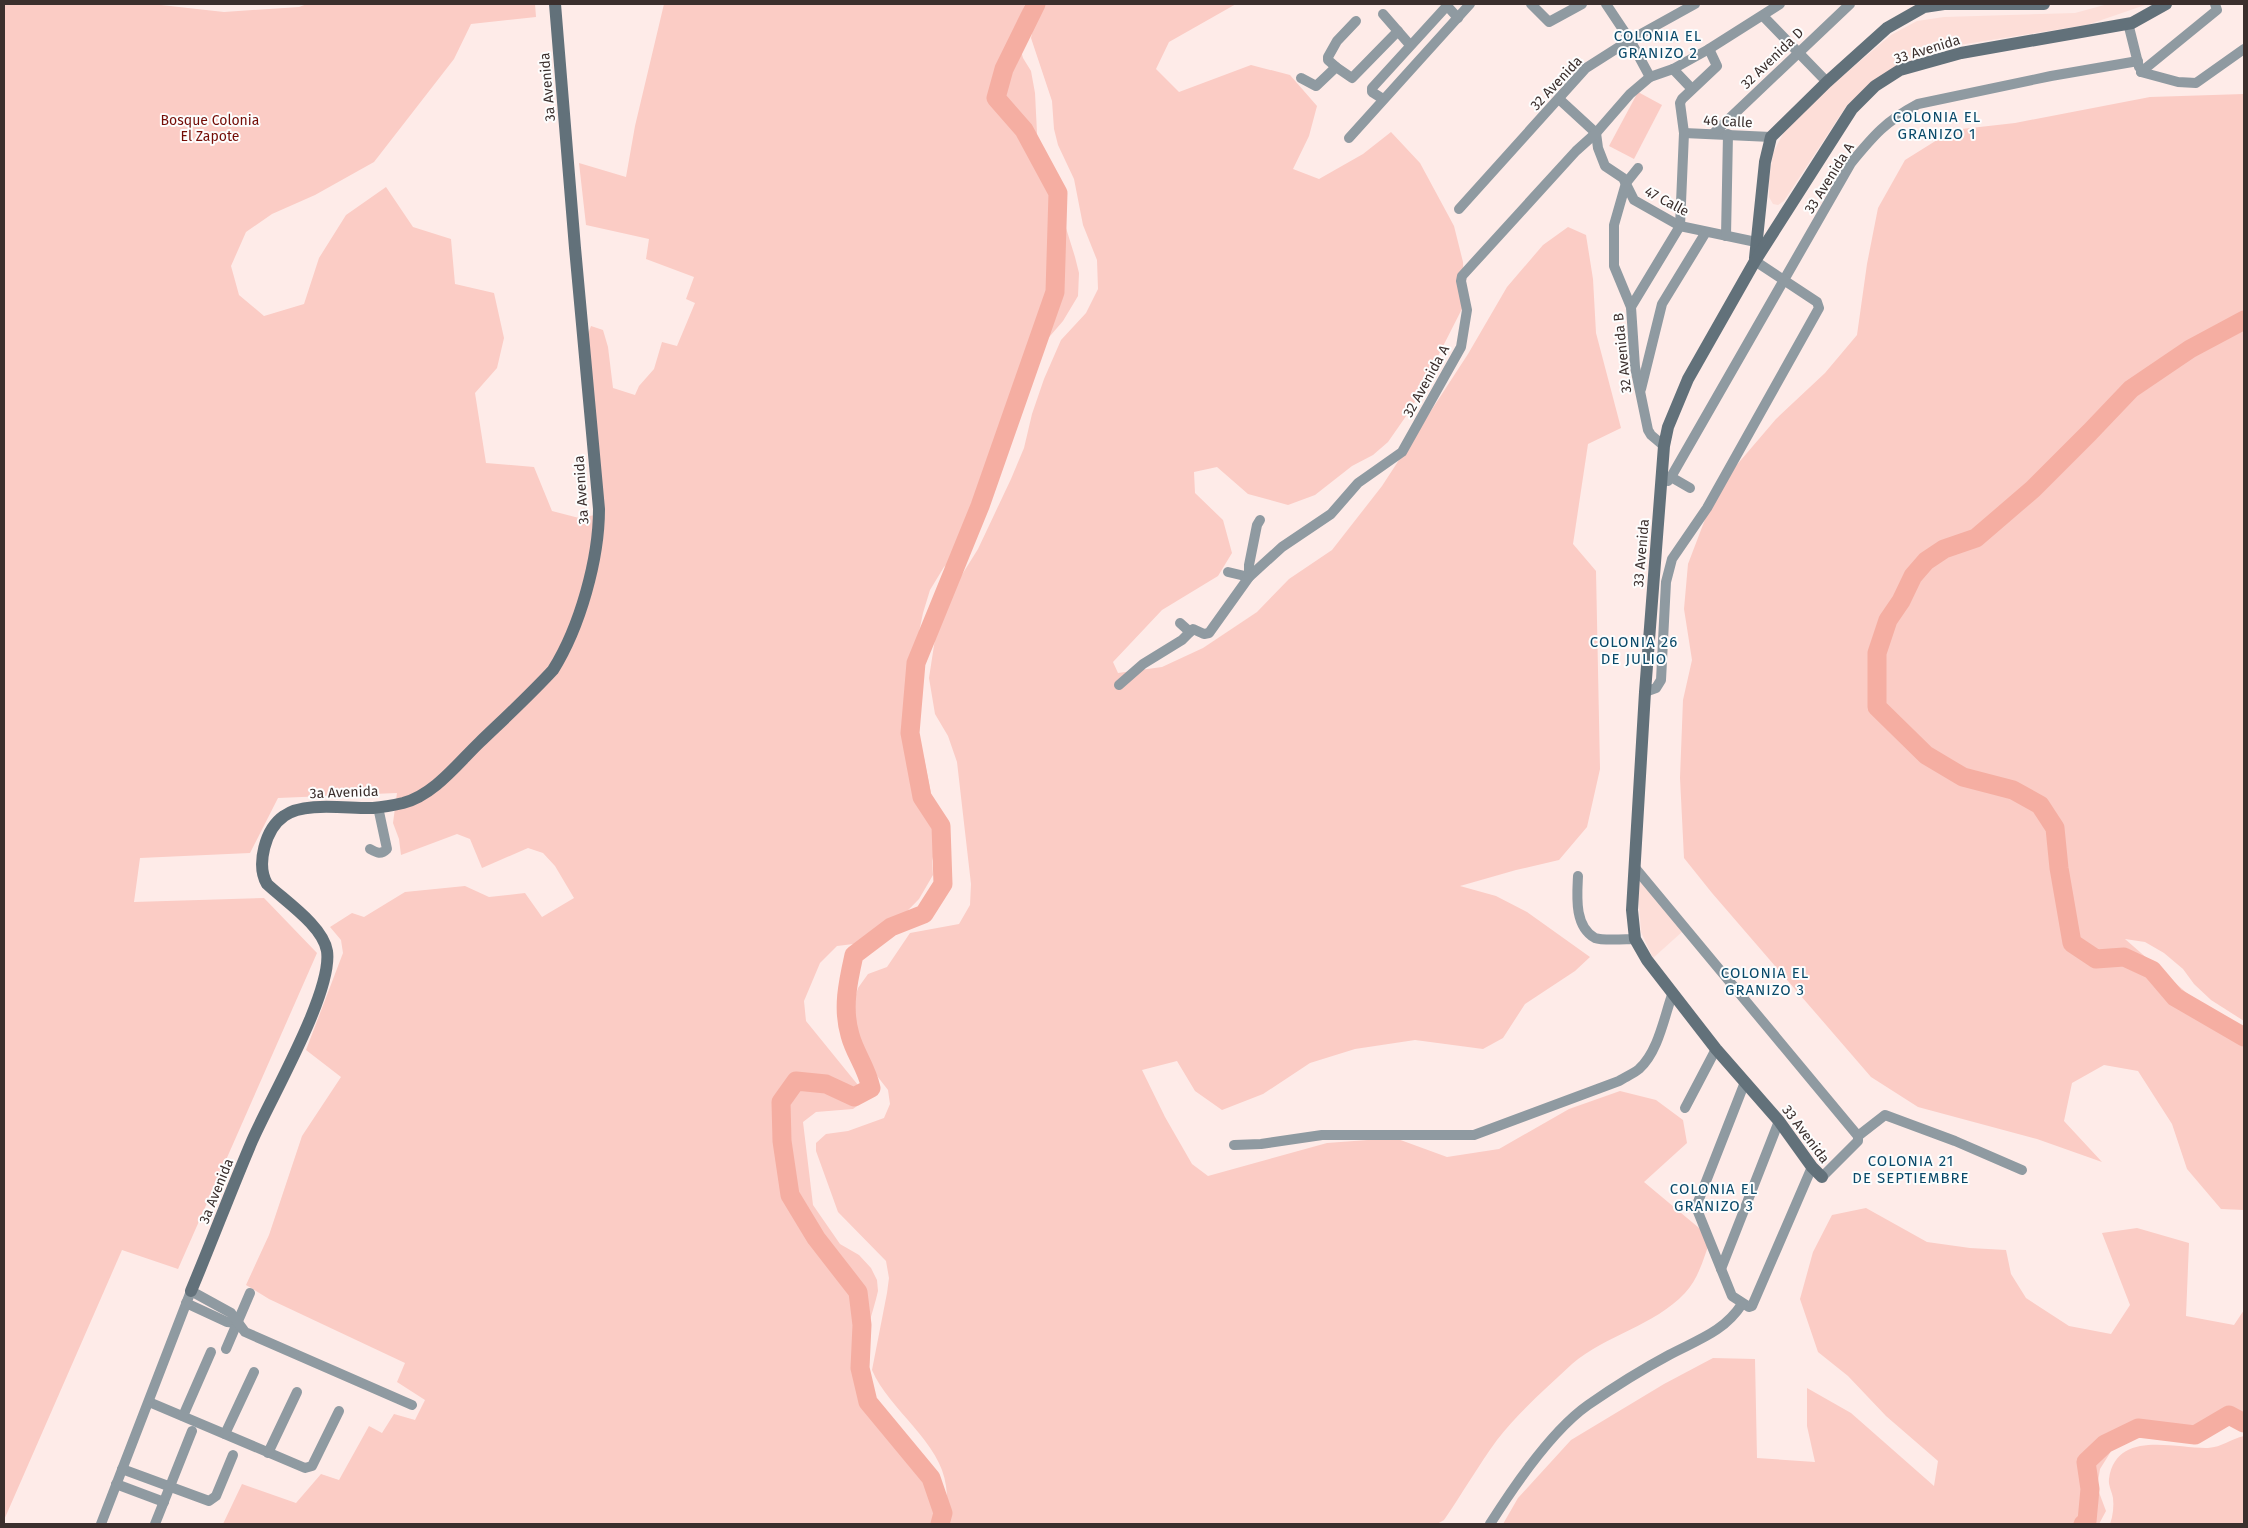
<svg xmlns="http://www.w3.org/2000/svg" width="2248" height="1528" viewBox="0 0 2248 1528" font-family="'Fira Sans',sans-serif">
<rect width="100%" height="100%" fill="#feebe8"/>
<g fill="#fdded8">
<polygon points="2108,4 2148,4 2087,25 1953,46 1910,58 1880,78 1847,105 1784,201 1778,205 1773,204 1769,197 1769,179 1773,153 1786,128 1802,110 1891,35 1917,21 1944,17 2075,13"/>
<polygon points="1637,877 1683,931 1653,958 1641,932"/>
</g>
<g fill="#fbccc5">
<path d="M4,4H152L224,12L299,7L307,4H535L536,17L471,24L454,59L374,162L315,195L272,214L246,232L231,266L239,295L264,316L304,304L319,258L346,215L386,187L413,227L451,239L455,284L494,293L504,338L497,368L475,393L486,463L534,467L552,511L579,518L600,514L586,339L591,326L603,330L608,347L613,388L635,395L639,386L654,369L662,342L677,346L695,303L686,299L694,277L646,259L649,239L586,225L579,163L626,177L635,126L664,4H1025L1021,15L1018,40L1023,58L1031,71L1035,93L1038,153L1048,170L1075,257L1079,273L1078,296L1063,321L1044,343L1009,412L995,445L972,520L955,557L944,567L930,590L923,613L907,689L909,723L924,758L939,833L932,861L933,875L919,899L878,941L837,946L820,963L804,1001L806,1021L862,1090L864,1101L853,1109L816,1112L803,1122L813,1205L840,1244L859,1255L871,1268L877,1280L878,1291C872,1318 858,1350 863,1377C870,1409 900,1432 922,1455C929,1463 939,1473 941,1483C943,1496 937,1512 933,1524H223L242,1484L296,1503L321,1474L339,1480L369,1426L382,1433L394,1414L415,1420L425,1400L397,1382L405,1363L269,1299L246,1285L269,1235L302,1136L341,1077L306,1050L343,953L341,940L330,927L352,913L364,917L405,892L465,886L489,897L525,893L542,917L574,898L555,866L543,853L528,848L482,868L470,839L457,834L401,855L399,839L393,823L397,793L278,798L250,853L140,858L134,902L264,898L317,953L178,1269L122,1250L4,1520Z"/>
<path d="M1038,4H1236L1169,42L1156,69L1179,92L1251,65L1290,75L1317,106L1309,136L1293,169L1319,179L1363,154L1391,132L1420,163L1454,226L1463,262L1465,303L1411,409L1388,442L1373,455L1352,466L1315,495L1288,505L1248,494L1217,467L1194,472L1195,493L1223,520L1232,553L1218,576L1162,610L1113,662L1118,673L1162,667L1203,648L1257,612L1289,579L1332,550L1382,486L1468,354L1507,287L1543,245L1568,227L1586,235L1593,279L1596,333L1621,428L1588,444L1573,544L1596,571L1600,769L1587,827L1559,860L1516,870L1460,886L1496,896L1527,912L1590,957L1575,971L1525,1004L1503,1038L1483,1049L1415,1040L1355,1049L1310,1063L1263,1094L1222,1110L1195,1091L1177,1061L1142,1070L1165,1117L1192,1164L1208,1176L1327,1143L1395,1138L1447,1157L1499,1149L1569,1109L1620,1091L1656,1100L1683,1120L1687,1143L1644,1182L1711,1238C1704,1257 1699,1278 1685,1293C1654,1326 1606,1335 1572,1364C1546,1388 1519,1412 1497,1440C1478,1466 1462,1494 1444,1520L1437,1524H944C946,1512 948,1498 946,1486C941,1442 889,1410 872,1370L887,1293L889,1278L886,1261L838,1212L816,1151V1143L826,1134L848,1131L884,1118L890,1104L888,1090L874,1072L851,1049L844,1034L858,988L868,974L887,967L910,933L959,924L970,905L971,884L957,762L948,736L935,714L929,678L937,626L948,597L978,549L1011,479L1024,448L1032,414L1044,379L1061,340L1086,313L1098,289L1097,260L1083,225L1074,179L1058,145L1054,129L1052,101L1031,38Z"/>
<polygon points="1638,92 1662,105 1634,159 1609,146"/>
<polygon points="2244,94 2244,1021 2211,1000 2194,984 2183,969 2164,953 2145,942 2125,939 2213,1016 2244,1033 2244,1210 2221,1209 2187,1169 2172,1124 2138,1071 2104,1065 2072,1083 2064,1121 2102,1162 2037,1139 1918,1107 1871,1077 1712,893 1684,858 1680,778 1683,700 1692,660 1684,609 1688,564 1717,488 1776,419 1825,373 1857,335 1867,264 1878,208 1905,160 1953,130 2015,123 2150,97"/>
<polygon points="1866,1208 1927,1242 1970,1248 2006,1250 2011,1274 2026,1298 2069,1326 2111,1334 2130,1305 2102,1233 2137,1228 2189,1243 2186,1316 2234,1325 2244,1310 2244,1417 2210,1429 2199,1430 2160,1422 2132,1427 2120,1437 2100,1469 2097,1487 2106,1511 2099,1524 1503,1524 1518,1498 1571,1440 1664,1384 1713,1358 1755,1359 1757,1458 1815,1462 1807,1426 1807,1388 1851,1413 1934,1486 1938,1461 1886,1416 1848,1376 1818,1352 1800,1299 1813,1252 1832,1215"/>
<path d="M2244,1436V1524H2110C2113,1516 2114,1506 2113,1498C2112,1492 2108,1485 2109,1479C2116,1429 2176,1449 2208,1448C2222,1447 2231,1439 2244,1436Z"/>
</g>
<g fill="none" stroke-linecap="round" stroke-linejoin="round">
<g stroke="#f5aea2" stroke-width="19">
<polyline points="2244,320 2190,349 2131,389 2090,432 2033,489 1976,538 1944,549 1926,561 1913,576 1901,601 1888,620 1877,653 1877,707 1926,755 1963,777 2013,790 2040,805 2055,828 2059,868 2072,943 2096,959 2124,957 2152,970 2175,997 2244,1037"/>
<path d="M940,1524L943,1513L931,1478L868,1402L860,1368L862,1325L858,1292L816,1238L790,1195L782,1141L781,1102L796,1081L826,1084L854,1097L871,1088C866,1066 855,1054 850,1035C842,1008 848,982 854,955L891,927L924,914L943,884L941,826L922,797L910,733L916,663L980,506L1055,292L1058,193L1024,130L996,98L1004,69L1036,4"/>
<polyline points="2083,1524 2087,1521 2090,1489 2086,1462 2105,1444 2138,1428 2195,1435 2229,1415 2244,1423"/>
</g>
<g stroke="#8f9aa1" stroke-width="10">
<polyline points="1531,4 1549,22 1582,4"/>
<polyline points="1606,4 1630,40 1650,77"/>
<polyline points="1383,14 1410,45"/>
<polyline points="1763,16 1827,82"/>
<polyline points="2128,23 2139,67"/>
<polyline points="1336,67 1328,60 1328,57 1337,41 1356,21"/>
<polyline points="1673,69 1692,89"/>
<polyline points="2141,72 2178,82 2196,83 2244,49"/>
<polyline points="2141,72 2217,10 2215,4"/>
<polyline points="1301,78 1316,86 1336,67 1352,78 1398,31"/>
<polyline points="1383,99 1372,92 1372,88 1445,8 1449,8 1458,18"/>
<polyline points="1559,99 1596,133 1598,148 1605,166 1623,178 1634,200 1680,226 1756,242"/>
<polyline points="1684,133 1771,137"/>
<polyline points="1713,134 1850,4"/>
<polyline points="1349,138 1470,4"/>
<polyline points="1638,168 1626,183 1614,225 1614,266 1631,307 1635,367 1648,430 1651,435 1664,446"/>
<polyline points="1459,209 1586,68 1630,40 1695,4"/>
<polyline points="1726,236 1728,134"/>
<polyline points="1631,307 1680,226 1684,133 1680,103 1682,99 1717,66 1709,49"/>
<polyline points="1641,389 1662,304 1706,232"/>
<path d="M1671,477L1851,163C1874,135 1886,121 1918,104L2051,76L2138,61"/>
<polyline points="1668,481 1671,477 1690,488"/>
<polyline points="1228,572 1249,577 1249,565 1257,525 1260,520"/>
<polyline points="1180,623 1190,632"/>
<polyline points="1119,685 1143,664 1182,640 1193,629 1204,634 1209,633 1249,577 1282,547 1331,514 1358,483 1402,452 1461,347 1467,310 1461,281 1462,276 1576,151 1596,133 1630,94 1650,77 1673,69 1709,49 1780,4"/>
<polyline points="1645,692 1656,688 1661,680 1666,582 1672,559 1707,508 1819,308 1817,302 1755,261"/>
<path d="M370,849C377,853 381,855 387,849L378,807"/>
<polyline points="1636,869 1858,1136 1858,1141 1822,1177"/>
<path d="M1578,876C1577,896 1574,926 1595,938C1603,941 1626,939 1635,939"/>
<polyline points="1745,1082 1696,1207 1732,1296 1749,1307 1752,1306 1812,1167"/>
<polyline points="1685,1108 1716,1049"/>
<polyline points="1858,1136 1885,1115 1955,1141 2022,1170"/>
<path d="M1234,1145L1261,1144L1322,1135H1474L1619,1081C1625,1077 1633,1074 1639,1069C1658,1052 1664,1018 1672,995"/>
<polyline points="1721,1269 1779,1121"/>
<polyline points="186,1303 227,1322 237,1323"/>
<polyline points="226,1349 250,1293"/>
<polyline points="149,1402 305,1468 312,1466 339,1411"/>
<polyline points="183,1416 211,1352"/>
<polyline points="225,1434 254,1372"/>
<polyline points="268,1453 297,1392"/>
<polyline points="122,1469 209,1501 216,1496 233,1455"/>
<polyline points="116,1484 164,1502"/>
<polyline points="101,1524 191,1291 231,1313 245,1332 412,1405"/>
<polyline points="155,1524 192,1431"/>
<path d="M1490,1524C1514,1486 1551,1431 1588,1405C1614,1387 1641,1370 1669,1355C1697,1340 1724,1332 1742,1304"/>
</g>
<g stroke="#62717a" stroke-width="12">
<polyline points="1755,258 1765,162 1771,137 1827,82 1887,28 1924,7 1944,4 2044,4"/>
<polyline points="1822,1177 1812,1167 1779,1121 1716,1049 1647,960 1635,939 1632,910 1645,692 1664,446 1668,427 1688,379 1755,261 1852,109 1875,86 1900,70 1961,53 2132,23 2166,4"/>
<path d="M191,1291C212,1241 231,1190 252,1141C270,1099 333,992 327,951C323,926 285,901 267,884C256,865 265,829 284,816C304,801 349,809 373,808C383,807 394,805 403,803C434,795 458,763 480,742C505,718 530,695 553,670C580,627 599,559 599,509L575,248L555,4"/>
</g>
</g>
<g text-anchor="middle" stroke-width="4" stroke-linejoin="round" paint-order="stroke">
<g font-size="14" fill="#3b2f2d" stroke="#fdfdfd">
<text transform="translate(1927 49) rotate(-17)" y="5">33 Avenida</text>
<text transform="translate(1772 58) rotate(-44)" y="5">32 Avenida D</text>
<text transform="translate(1556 83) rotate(-47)" y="5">32 Avenida</text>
<text transform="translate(547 87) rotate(-95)" y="5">3a Avenida</text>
<text transform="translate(1728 121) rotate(3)" y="5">46 Calle</text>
<text transform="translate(1829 178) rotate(-58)" y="5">33 Avenida A</text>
<text transform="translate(1667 201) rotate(28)" y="5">47 Calle</text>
<text transform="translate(1622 353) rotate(-96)" y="5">32 Avenida B</text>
<text transform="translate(1426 381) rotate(-61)" y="5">32 Avenida A</text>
<text transform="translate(581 490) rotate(-94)" y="5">3a Avenida</text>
<text transform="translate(1641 553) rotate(-85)" y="5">33 Avenida</text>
<text transform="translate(344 792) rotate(-2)" y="5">3a Avenida</text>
<text transform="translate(1806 1134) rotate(53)" y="5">33 Avenida</text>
<text transform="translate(216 1191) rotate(-68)" y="5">3a Avenida</text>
</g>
<g font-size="14" fill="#740d07" stroke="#fdfdfd">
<text x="210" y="125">Bosque Colonia<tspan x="210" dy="16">El Zapote</tspan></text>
</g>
<g font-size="15" letter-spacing="1" fill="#0a4a6a" stroke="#fdfdfd">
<text x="1658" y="41">COLONIA EL<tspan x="1658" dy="17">GRANIZO 2</tspan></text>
<text x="1937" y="122">COLONIA EL<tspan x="1937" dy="17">GRANIZO 1</tspan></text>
<text x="1634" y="647">COLONIA 26<tspan x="1634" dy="17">DE JULIO</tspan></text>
<text x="1765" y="978">COLONIA EL<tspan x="1765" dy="17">GRANIZO 3</tspan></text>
<text x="1911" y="1166">COLONIA 21<tspan x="1911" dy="17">DE SEPTIEMBRE</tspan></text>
<text x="1714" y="1194">COLONIA EL<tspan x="1714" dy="17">GRANIZO 3</tspan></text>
</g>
</g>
<rect width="2248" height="1528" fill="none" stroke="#3b2f2d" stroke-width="10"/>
</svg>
